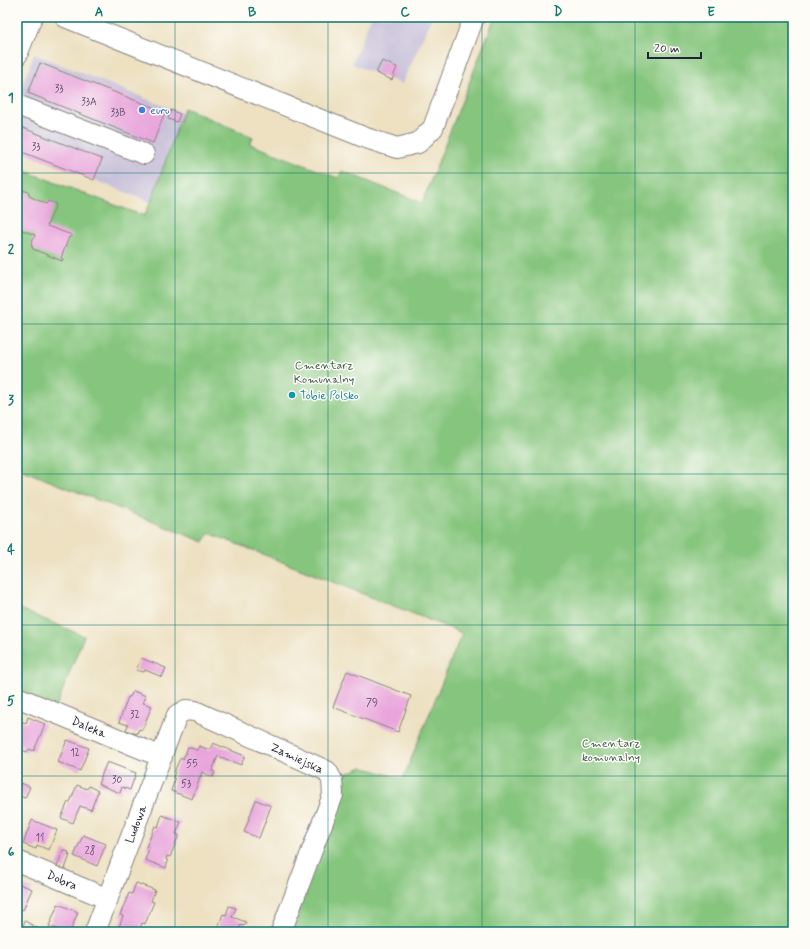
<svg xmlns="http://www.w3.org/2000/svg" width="810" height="949" viewBox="0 0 810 949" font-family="Mynerve,sans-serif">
<rect width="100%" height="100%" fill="#fdfcf7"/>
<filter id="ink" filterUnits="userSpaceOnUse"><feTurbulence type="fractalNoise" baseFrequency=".025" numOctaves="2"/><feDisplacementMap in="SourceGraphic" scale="8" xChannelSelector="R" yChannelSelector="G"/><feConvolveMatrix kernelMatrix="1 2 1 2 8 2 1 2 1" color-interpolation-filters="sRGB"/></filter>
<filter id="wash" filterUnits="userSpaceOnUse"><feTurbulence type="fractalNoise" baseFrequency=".012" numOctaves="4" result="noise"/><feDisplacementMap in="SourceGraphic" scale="16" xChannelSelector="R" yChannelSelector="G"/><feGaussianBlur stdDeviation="0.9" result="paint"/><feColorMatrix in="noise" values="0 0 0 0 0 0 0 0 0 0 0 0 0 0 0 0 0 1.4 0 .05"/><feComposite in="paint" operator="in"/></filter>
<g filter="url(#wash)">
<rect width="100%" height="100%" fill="#ede1c2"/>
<g fill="#c7c0d9">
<polygon points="371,17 432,17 402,84 352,64"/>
<polygon points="34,54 182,113 151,202 17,150 17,101"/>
</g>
<g fill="#85c57d" stroke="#54745c">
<polygon points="495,17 793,17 793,932 281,932 332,780 362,767 403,779 462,633 209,533 204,542 17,468 17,168 144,216 151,202 184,108 253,137 250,144 338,178 342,171 422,203"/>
<polygon points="17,608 84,636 54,712 17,697"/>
</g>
<g id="blocks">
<g fill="#e8a5db">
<polygon points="382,61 397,67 392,80 376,73"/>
<polygon points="40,63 165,112 153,143 28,93"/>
<polygon points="171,110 180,114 177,122 168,119"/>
<polygon points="18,126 102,159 94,180 17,150"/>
<polygon points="22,190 29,192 29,196 46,204 48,201 56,204 47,226 72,235 72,237 69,237 61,258 63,259 62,261 33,249 31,243 35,235 17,228 17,201"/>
<polygon points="141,658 166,668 162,677 145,670 144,672 136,670"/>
<polygon points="347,671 411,696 398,732 333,707"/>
<polygon points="133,691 146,696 143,703 152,706 142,730 139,729 137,734 126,730 128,725 119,722 128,697 130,697"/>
<polygon points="17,715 22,718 20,721 26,723 28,717 45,724 34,751 29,749 27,752 22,750 23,747 17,744"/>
<polygon points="67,740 89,748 80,771 58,762"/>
<polygon points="213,743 245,756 241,765 218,756 212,771 215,772 213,777 202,772 192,799 171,791 175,779 173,778 176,767 181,757 183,759 188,747 197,750 199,746 210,750"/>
<polygon points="107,762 136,773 130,790 122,787 120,793 98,784"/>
<polygon points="21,783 30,787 25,798 17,795"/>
<polygon points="77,785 87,789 89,786 98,791 91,810 80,806 73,823 61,818 68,802 70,802"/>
<polygon points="256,800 271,806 259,838 244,832"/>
<polygon points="162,815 181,822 176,834 179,835 170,857 167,856 166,860 168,861 166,868 145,860 149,848 146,847 155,826 158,827"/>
<polygon points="32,820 57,830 49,850 37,845 36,849 23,844"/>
<polygon points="83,835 106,844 97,866 74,856"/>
<polygon points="63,850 69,852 68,855 70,855 65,869 57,867"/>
<polygon points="17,883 32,889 23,910 17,908"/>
<polygon points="136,883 155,890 151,901 154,902 145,924 142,923 139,932 132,932 119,927 123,916 120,915 129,893 132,894"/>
<polygon points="58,904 78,912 70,932 65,932 49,926"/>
<polygon points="229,906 236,908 232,917 246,922 244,926 241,925 239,929 248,932 216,932 223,914 226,915"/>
<polygon points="25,921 39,929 38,932 20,932"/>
</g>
</g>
</g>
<g filter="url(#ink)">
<use href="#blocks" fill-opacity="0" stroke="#88827e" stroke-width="1"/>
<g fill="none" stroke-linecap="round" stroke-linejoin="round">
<defs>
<g id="minor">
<polyline points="65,17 366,138 397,148 418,143 433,128 474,17"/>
<polyline points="17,55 32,17"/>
<polyline points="17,105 144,154"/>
<polyline points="17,697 162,757"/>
<polyline points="17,861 108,899"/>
<polyline points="95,932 177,715 186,710 195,711 327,771 332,780 333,795 281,932"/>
</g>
</defs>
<use href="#minor" stroke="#88827e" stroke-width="22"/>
<use href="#minor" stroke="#fff" stroke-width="20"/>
</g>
</g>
<path fill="none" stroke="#0f766e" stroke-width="1" stroke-opacity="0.55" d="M175,17V932M328,17V932M482,17V932M635,17V932M17,173H793M17,324H793M17,474H793M17,625H793M17,776H793"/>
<circle fill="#3f7fe0" stroke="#fdfcf7" stroke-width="1.5" cx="142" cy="110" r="4"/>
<circle fill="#0f9aa8" stroke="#fdfcf7" stroke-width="1.5" cx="292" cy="395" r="4"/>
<g text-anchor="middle" stroke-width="3" stroke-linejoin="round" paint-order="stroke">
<g font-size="10" fill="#544363">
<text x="59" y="92">33</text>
<text x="89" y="105">33A</text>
<text x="118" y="116">33B</text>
<text x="36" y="150">33</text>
<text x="372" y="706">79</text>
<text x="135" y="718">32</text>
<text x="75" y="756">12</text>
<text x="192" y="767">55</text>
<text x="117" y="783">30</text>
<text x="186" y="787">53</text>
<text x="40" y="841">11</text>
<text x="90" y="854">28</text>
</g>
<g font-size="12" fill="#366cbe" stroke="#fdfcf7" text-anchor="start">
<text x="150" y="114">euro</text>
</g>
<g font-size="12" fill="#455b52" stroke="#fdfcf7">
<text x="324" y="369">Cmentarz<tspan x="324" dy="14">Komunalny</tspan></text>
<text x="611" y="747">Cmentarz<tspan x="611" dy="14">komunalny</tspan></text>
</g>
<g font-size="12" fill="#0d838f" stroke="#fdfcf7" text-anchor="start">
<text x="300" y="399">Tobie Polsko</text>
</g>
<g font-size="12" fill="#22223b" stroke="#fdfcf7">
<text transform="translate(89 727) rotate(23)" y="4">Daleka</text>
<text transform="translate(297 758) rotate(25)" y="4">Zamiejska</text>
<text transform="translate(136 824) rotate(-69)" y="4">Ludowa</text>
<text transform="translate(62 880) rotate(23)" y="4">Dobra</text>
</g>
</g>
<rect width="810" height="949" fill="none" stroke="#fdfcf7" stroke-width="44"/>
<path d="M648 52v6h53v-6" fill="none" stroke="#22223b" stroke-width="2"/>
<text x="654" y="52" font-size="12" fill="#22223b" stroke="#fdfcf7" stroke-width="3" paint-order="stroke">20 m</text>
<rect x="22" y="22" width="766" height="905" fill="none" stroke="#0f766e" stroke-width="1.5"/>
<g font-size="13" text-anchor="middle" font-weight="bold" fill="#0f766e">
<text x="99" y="16">A</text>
<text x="252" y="16">B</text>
<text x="405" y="16">C</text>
<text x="558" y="16">D</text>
<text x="711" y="16">E</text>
<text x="11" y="102">1</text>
<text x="11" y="253">2</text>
<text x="11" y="404">3</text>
<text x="11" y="554">4</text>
<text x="11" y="705">5</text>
<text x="11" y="856">6</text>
</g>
</svg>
